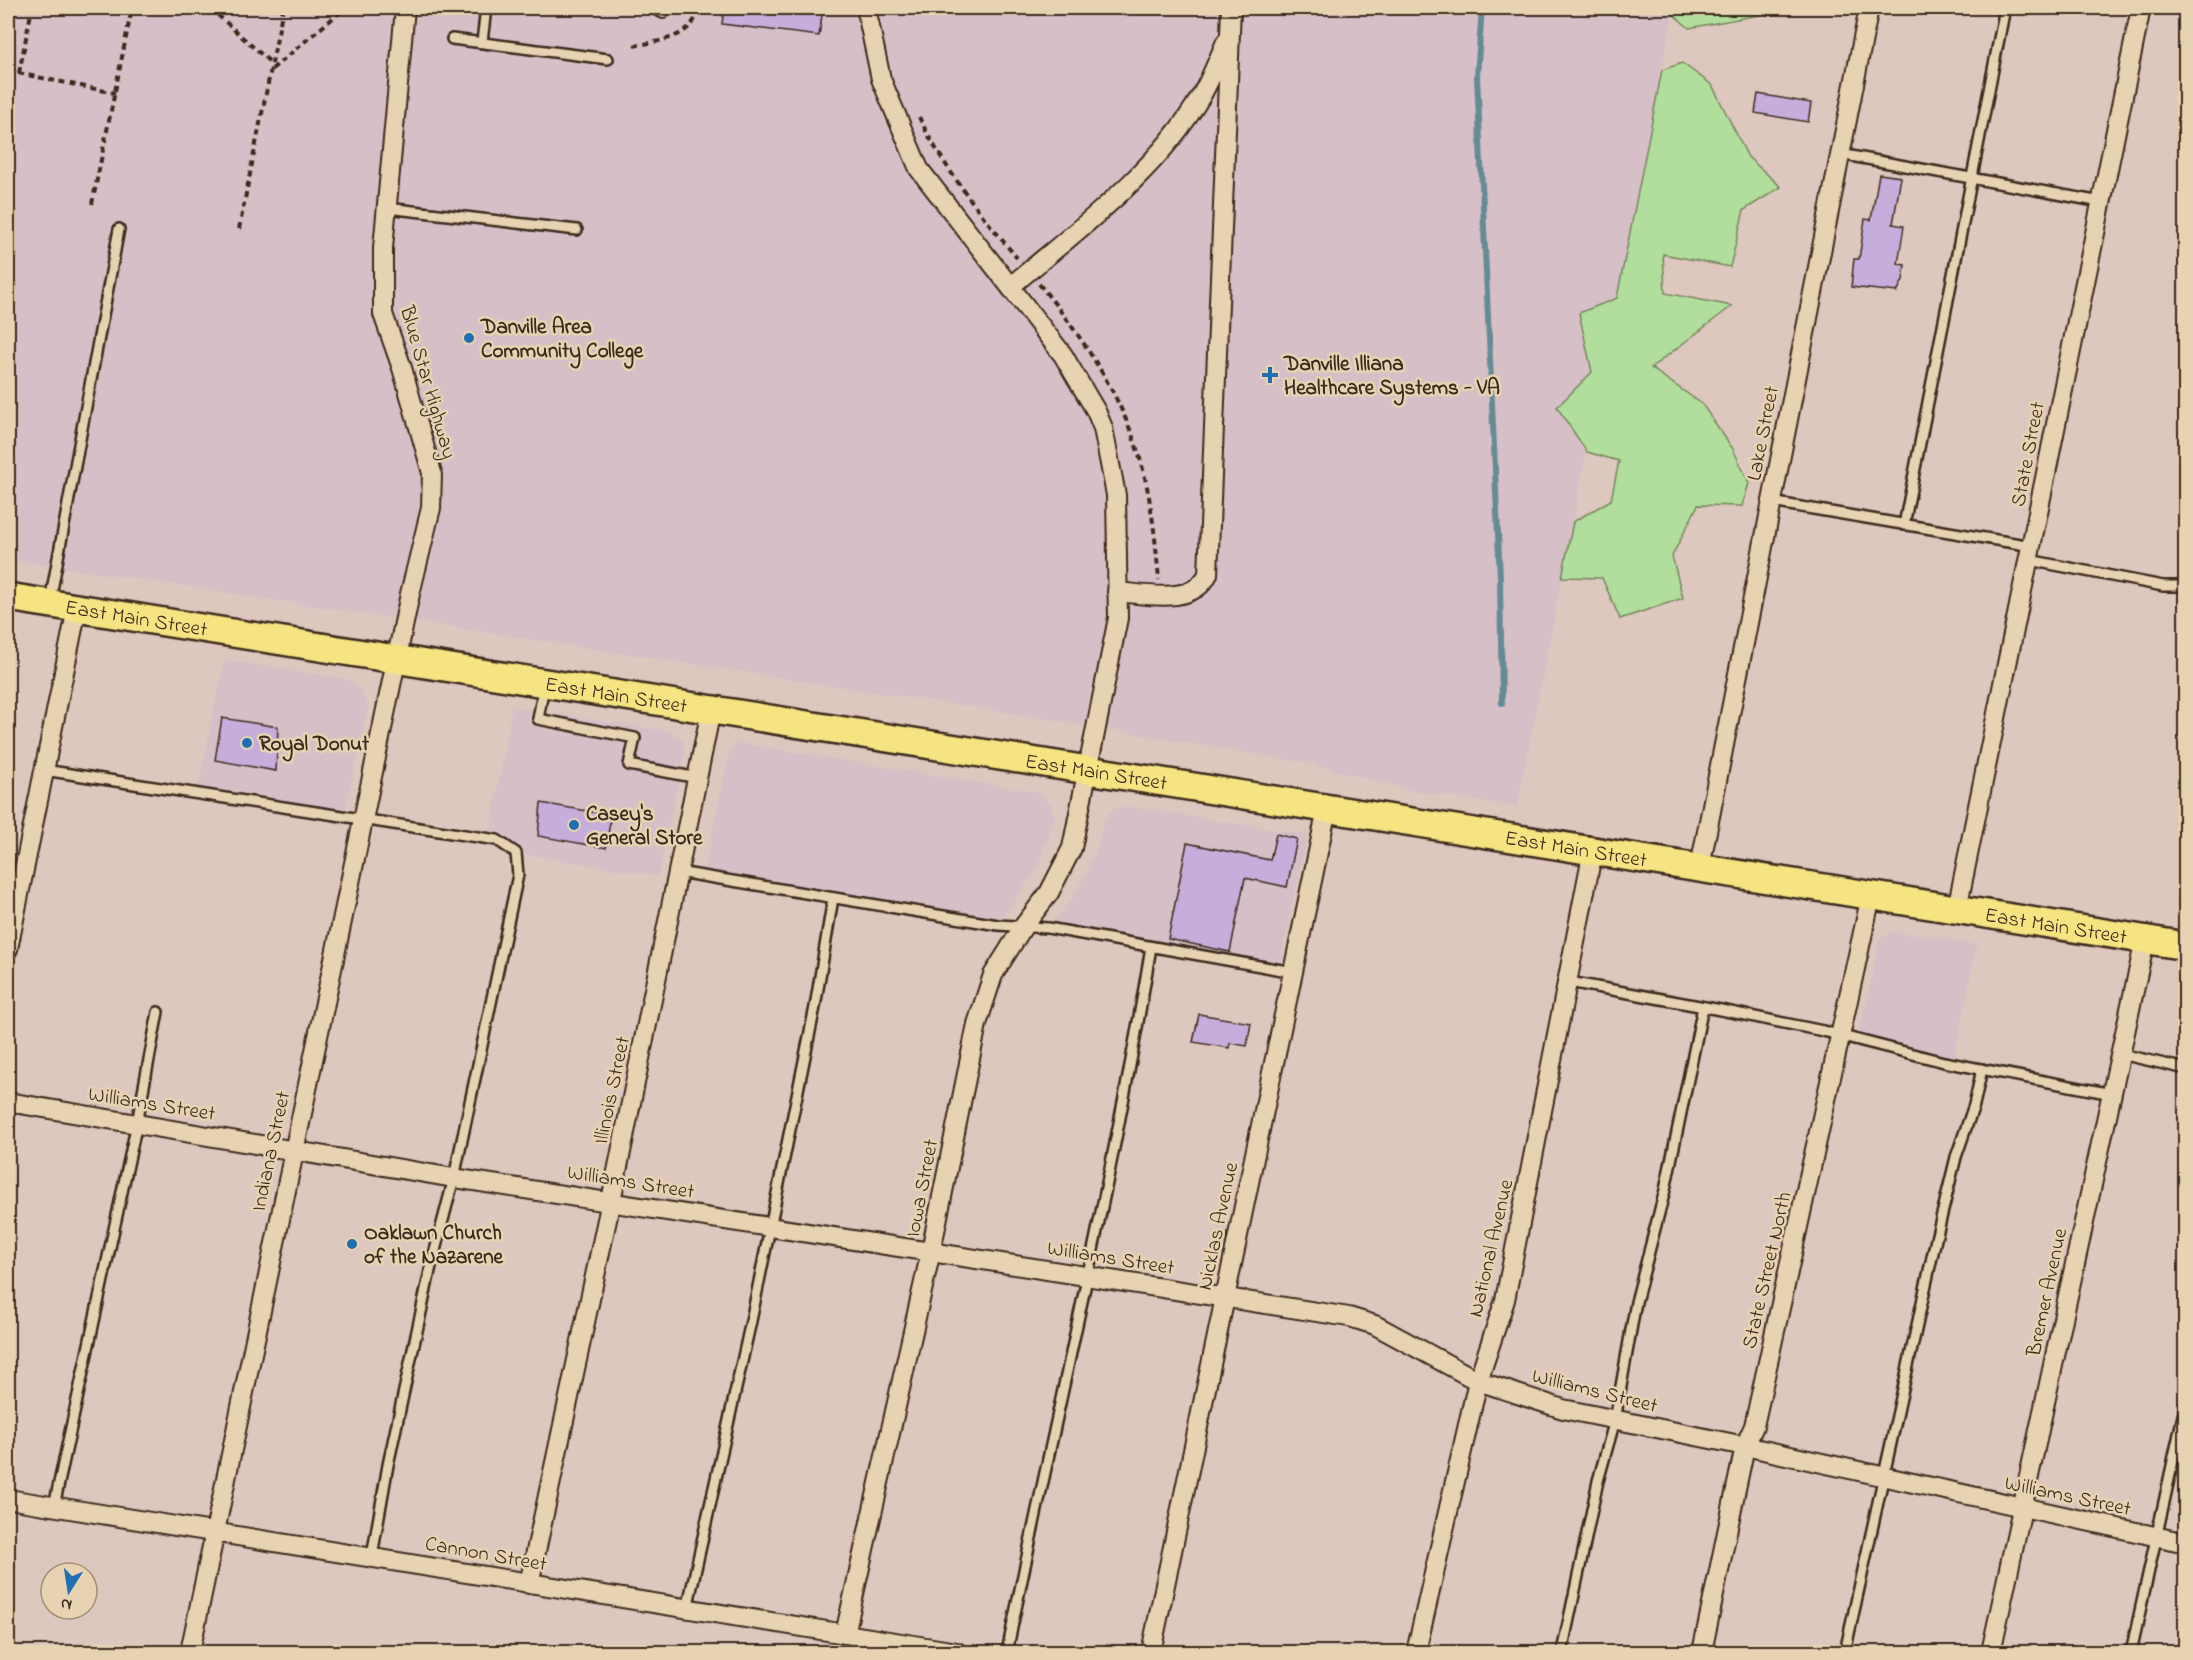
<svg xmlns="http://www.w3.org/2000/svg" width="2193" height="1660" viewBox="0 0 2193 1660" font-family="'Indie Flower',sans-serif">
<rect width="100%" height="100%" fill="#ddc7be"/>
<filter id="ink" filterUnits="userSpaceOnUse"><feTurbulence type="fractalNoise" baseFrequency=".0167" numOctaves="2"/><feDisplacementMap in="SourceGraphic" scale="12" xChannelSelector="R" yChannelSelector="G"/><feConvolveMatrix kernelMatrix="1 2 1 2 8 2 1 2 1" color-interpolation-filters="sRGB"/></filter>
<g filter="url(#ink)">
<g fill="#d6bfc7">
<polygon points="8,8 1674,8 1517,807 1415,791 1303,762 992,710 8,559"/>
<polygon points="224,660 346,679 362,690 368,706 344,817 197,794"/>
<polygon points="512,707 671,732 682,739 685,751 658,876 516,853 489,838"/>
<polygon points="738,743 1036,792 1051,804 1055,819 1037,868 998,925 703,877 730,750"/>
<polygon points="1124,806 1307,835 1279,969 1048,928 1071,900 1086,874 1095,854 1104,820 1111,810"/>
<polygon points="1892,932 1977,944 1953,1064 1858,1040 1880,939"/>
</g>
<g fill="#b1de9c" stroke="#76845d" stroke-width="1.5">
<polygon points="1674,8 1797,8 1689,28 1673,14"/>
<polygon points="1682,63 1712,85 1748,157 1781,187 1744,210 1730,267 1663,254 1665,293 1732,306 1651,368 1702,404 1733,449 1749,483 1742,506 1698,505 1672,556 1683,598 1620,619 1602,578 1562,577 1573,522 1611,500 1619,461 1587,452 1557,407 1592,372 1579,313 1617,298 1662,70"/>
</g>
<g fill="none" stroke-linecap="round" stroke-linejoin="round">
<polyline stroke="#658b93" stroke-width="6" points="1482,8 1477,76 1500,578 1502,703"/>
</g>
<g fill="#c6addb" stroke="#3b2a1e" stroke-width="1.5">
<polygon points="724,8 823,8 819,36 722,24"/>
<polygon points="1758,94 1811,103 1808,122 1755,113"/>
<polygon points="1879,174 1901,177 1893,224 1904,226 1898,264 1905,265 1903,280 1897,292 1851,287 1854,259 1859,259 1865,219 1871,220"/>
<polygon points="222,718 278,727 276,771 215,760"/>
<polygon points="541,803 611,815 606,848 538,836"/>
<polygon points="1276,834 1297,839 1287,887 1245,878 1230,952 1168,939 1187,843 1270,860"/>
<polygon points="1199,1014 1251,1023 1247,1046 1230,1043 1229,1048 1193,1042"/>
</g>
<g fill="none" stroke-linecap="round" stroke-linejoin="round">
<defs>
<g id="service">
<polyline points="652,8 663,13 666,8"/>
<polyline points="452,39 608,59"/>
<polyline points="482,42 486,8"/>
<polyline points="1840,154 2101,202"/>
<polyline points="387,208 577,230"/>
<polyline points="1771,502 2032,546"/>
<polyline points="1904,525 2005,8"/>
<polyline points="2029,560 2163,586 2186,586"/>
<polyline points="50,601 119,229"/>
<polyline points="544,686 538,719 635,738 629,765 698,778"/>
<polyline points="44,770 497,840 516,853 518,875 454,1178 431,1266 388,1465 372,1556"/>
<polyline points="678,872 998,925 1048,928 1293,972"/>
<polyline points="1569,982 1721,1010 1823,1031 1944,1062 2112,1094"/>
<polyline points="2121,1054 2186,1069"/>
<polyline points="54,1506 137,1123 158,1012"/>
<polyline points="687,1609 751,1321 815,1007 833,898"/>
<path d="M1007,1652C1055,1417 1112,1184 1151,947"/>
<polyline points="1562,1652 1598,1481 1615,1420 1636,1302 1665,1190 1703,1007"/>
<polyline points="1845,1652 1936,1239 1956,1157 1974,1105 1982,1069"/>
<polyline points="2131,1652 2186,1402"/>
</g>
<g id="minor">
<path d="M1011,286C1076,231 1158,171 1201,96C1211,79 1218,60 1226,42"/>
<path d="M1117,592C1146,594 1193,606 1208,574L1231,8"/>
<polyline points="1700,867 1869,8"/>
<polyline points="1957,909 2141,8"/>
<polyline points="8,949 77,608"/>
<polyline points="8,1102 454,1178 1349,1317 1375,1325 1478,1381 1563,1409 1745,1446 2186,1543"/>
<polyline points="8,1499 957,1652"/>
<polyline points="529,1584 611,1201 711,710"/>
<polyline points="845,1634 931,1251 977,1024 993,975 1023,927 1049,893 1072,848 1118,618 1116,495 1103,428 1096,411 1063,355 919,169 881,79 866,8"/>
<polyline points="190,1652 410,594 431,508 432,473 402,368 383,314 383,248 405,8"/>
<polyline points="1151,1652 1327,809"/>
<polyline points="1416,1652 1478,1381 1505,1300 1593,850"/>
<polyline points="1702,1652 1745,1446 1754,1426 1871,896"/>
<polyline points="1991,1652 2145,940"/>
</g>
<g id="primary">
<path id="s1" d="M8,597L2186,946"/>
</g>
</defs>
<use href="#service" stroke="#3b2a1e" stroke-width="14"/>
<use href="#minor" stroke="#3b2a1e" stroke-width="22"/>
<use href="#primary" stroke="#3b2a1e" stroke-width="32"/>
<g stroke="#3b2a1e" stroke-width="4" stroke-dasharray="6 4.5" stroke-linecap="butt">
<polyline points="210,8 271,63"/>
<path d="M634,46C658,41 695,38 698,8"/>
<polyline points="272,69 345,8"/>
<polyline points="8,71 115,93"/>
<polyline points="19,73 32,8"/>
<path d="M919,117C944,169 980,213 1017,258"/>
<polyline points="92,204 132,8"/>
<polyline points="239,229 283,8"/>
<path d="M1039,284C1077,330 1114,384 1134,440C1150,484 1155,533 1159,580"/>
</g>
<use href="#service" stroke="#e7d2b1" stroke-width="9"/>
<use href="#minor" stroke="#e7d2b1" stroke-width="18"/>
<use href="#primary" stroke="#f6e381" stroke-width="27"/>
</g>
</g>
<g fill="#1f6fb2" stroke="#e7d2b1" stroke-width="2">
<circle cx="469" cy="338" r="6"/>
<path d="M1267 366h6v6h6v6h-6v6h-6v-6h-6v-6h6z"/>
<circle cx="247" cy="743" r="6"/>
<circle cx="574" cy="825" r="6"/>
<circle cx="352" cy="1244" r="6"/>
</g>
<g text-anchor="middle" stroke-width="5" stroke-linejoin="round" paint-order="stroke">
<g font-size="21" font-weight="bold" fill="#3b2a1e" stroke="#e7d2b1" text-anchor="start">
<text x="481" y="333">Danville Area<tspan x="481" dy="24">Community College</tspan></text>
<text x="1284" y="370">Danville Illiana<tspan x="1284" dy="24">Healthcare Systems - VA</tspan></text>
<text x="259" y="750">Royal Donut</text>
<text x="586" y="820">Casey's<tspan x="586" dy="24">General Store</tspan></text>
<text x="364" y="1239">Oaklawn Church<tspan x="364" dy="24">of the Nazarene</tspan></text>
</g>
<g font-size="21" fill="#3b2a1e" stroke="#e7d2b1">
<text transform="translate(429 382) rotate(74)" y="7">Blue Star Highway</text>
<text transform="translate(1762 433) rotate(-79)" y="7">Lake Street</text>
<text transform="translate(2027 454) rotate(-79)" y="7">State Street</text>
<text dy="7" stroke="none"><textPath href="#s1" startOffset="130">East Main Street</textPath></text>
<text dy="7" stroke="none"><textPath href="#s1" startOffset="616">East Main Street</textPath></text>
<text dy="7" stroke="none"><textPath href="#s1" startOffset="1102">East Main Street</textPath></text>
<text dy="7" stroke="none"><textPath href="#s1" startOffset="1588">East Main Street</textPath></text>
<text dy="7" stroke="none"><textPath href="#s1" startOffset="2074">East Main Street</textPath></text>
<text transform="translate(611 1090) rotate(-78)" y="7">Illinois Street</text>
<text transform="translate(152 1103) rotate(9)" y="7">Williams Street</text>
<text transform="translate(270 1151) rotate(-78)" y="7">Indiana Street</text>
<text transform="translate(631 1181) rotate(9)" y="7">Williams Street</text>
<text transform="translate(921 1188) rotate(-79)" y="7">Iowa Street</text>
<text transform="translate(1217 1226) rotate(-78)" y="7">Nicklas Avenue</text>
<text transform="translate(1490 1248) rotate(-77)" y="7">National Avenue</text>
<text transform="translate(1111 1257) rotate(9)" y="7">Williams Street</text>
<text transform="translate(1766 1270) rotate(-77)" y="7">State Street North</text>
<text transform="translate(2046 1292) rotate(-78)" y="7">Bremer Avenue</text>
<text transform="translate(1595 1390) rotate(14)" y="7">Williams Street</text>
<text transform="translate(2068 1495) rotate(12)" y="7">Williams Street</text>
<text transform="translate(486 1553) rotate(10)" y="7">Cannon Street</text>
</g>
</g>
<rect width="2193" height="1660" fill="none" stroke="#e7d2b1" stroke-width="30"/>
<rect x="15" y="15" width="2163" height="1630" fill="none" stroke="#3b2a1e" stroke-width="2" filter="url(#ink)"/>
<g transform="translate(69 1591) rotate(192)"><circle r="28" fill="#e7d2b1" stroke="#a28f76" stroke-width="1.5"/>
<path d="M0-4.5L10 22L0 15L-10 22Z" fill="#1f6fb2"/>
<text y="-9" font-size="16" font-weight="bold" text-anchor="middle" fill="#3b2a1e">N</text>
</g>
</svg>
